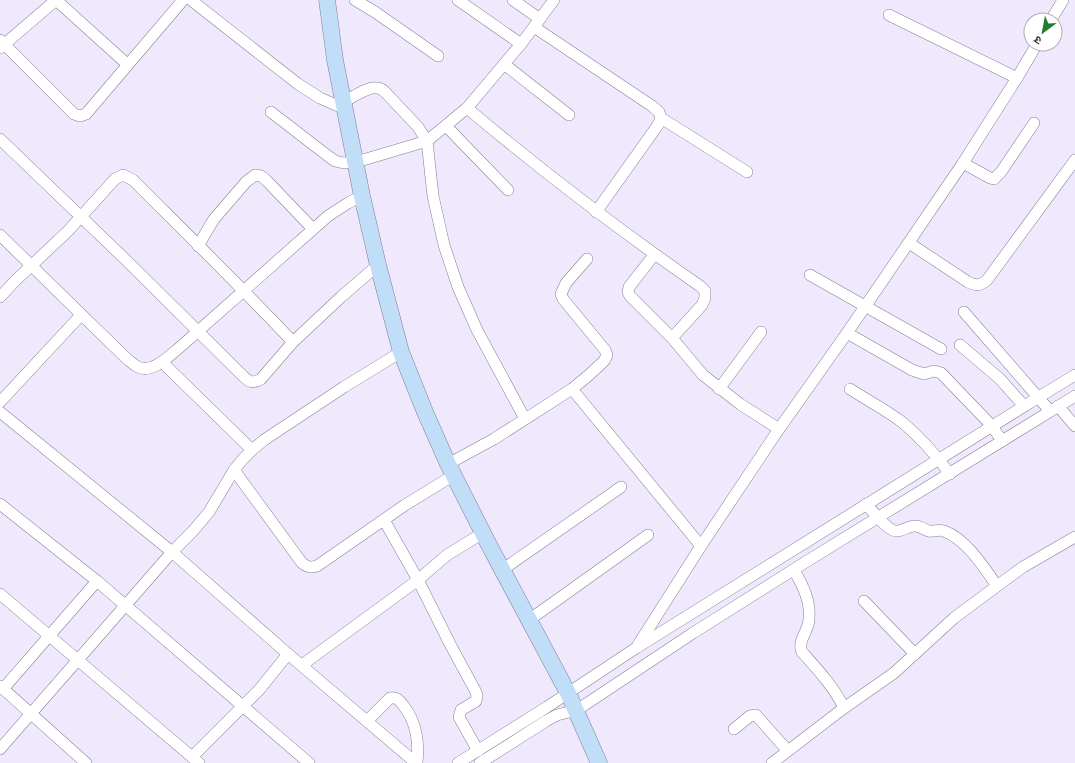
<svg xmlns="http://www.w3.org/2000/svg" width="1075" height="763" viewBox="0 0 1075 763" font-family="'IBM Plex Sans','Noto Sans Devanagari',sans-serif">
<rect width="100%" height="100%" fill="#f0e8fd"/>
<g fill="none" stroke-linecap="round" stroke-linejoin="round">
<defs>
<g id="street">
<polyline points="56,0 127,64"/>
<polyline points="191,0 298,84 320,98 345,109"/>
<polyline points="355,0 375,12 438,56"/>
<polyline points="458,0 521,44"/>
<polyline points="513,0 540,19"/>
<polyline points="889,15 1017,78"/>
<polyline points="1051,20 1063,0"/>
<polyline points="534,27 652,106 659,112 661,118 658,125 596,212"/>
<polyline points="0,40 74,114 80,116 86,114 183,0"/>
<polyline points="0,48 56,0"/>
<polyline points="504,64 569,115"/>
<path d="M343,102C351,98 369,86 377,88C381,88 383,90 386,93L418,127L427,141L433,196L444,245L458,287L477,330L525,419"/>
<path d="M467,108C542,171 619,230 700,286L705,291V298L702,305L672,338"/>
<polyline points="271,112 328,156 335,161 344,163 356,162 427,141 467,108 521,44 554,0"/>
<polyline points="661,118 747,172"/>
<polyline points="446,126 508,190"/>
<path d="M0,139L128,262L243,376C249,382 253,384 261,379L293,342L341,297L378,265"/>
<polyline points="963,163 990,178 994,179 1001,172 1034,123"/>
<path d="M0,235L127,359C131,362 134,365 138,367C152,374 169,356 179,348L328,216L348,203L362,196"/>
<path d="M909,243L968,282C976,286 980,286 987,280L1075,160"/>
<polyline points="198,246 214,219 246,182 255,175 261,176 267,181 313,229"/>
<polyline points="654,255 629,287 628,292 630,296 672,338 703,375 740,404 779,429"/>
<polyline points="810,275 941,349"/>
<path d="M0,297L15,281L68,231L115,179L123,175L133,180C187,234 241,287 293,342"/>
<polyline points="964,312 1050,411"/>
<polyline points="847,333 912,370 924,374 934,371 941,373 992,426 1002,441"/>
<polyline points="960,345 1000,379 1024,406"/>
<polyline points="162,362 252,450"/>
<polyline points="572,389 701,546 638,645"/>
<polyline points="719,389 761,332"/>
<path d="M850,389C867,400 886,410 902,422C920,437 936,455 950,474"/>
<polyline points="0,402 81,315"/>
<polyline points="1058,406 1075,426"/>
<polyline points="0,412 172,552 288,654 416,763"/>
<polyline points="448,464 494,439 572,389 589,375 604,361 607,355 605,350 563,299 561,294 566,283 587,259"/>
<path d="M234,470L302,563C307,567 310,568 317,566L405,505L454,475"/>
<polyline points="0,504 97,581 309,763"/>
<path d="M866,504C872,510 889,533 898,531C904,530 909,526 915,526C921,526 924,530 929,531C934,532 939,529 944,531C966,539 984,567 997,586"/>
<polyline points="384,520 418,580 450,644 476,692 477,696 476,701 461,710 459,717 478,751"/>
<polyline points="701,546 779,429 847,333 963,163 1017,78 1037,44"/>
<polyline points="502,570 621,487"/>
<path d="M794,570C803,586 811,601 809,620C808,632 797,641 802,652C818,670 834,687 844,708"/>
<polyline points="0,594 199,763"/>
<polyline points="864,601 915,654"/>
<polyline points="529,620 648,535"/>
<polyline points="302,665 418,580 447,555 483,533"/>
<polyline points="0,686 86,763"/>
<polyline points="3,689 97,581"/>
<path d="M367,721L390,698C397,697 399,700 403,705C417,723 419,742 417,763"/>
<polyline points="734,729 750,716 756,715 787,750"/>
<polyline points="0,749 172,552 193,531 209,512 234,470 243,459 252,450 264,440 344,387 401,352"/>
<polyline points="192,757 259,690 288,654"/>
<polyline points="458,763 547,707 636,648 1039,397 1075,375"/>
<polyline points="480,763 546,721 557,715 577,710 693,633 804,563 1075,396"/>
<polyline points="772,763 844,708 894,673 954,618 997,586 1023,567 1075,537"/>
</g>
<polyline id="secondary" points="327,0 335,60 362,196 378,265 401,352 425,412 448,464 489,545 568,693 599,763"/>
</defs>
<use href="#street" stroke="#867d94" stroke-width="12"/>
<use href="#secondary" stroke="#867d94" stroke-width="17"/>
<use href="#street" stroke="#fff" stroke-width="11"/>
<use href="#secondary" stroke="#c1def8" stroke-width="16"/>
</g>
<g transform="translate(1043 32) rotate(212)"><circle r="19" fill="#ffffff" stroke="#afadb1"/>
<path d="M0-3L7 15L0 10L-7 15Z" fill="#1f7f31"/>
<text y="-6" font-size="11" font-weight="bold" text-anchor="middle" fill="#37333d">उ</text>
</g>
</svg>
